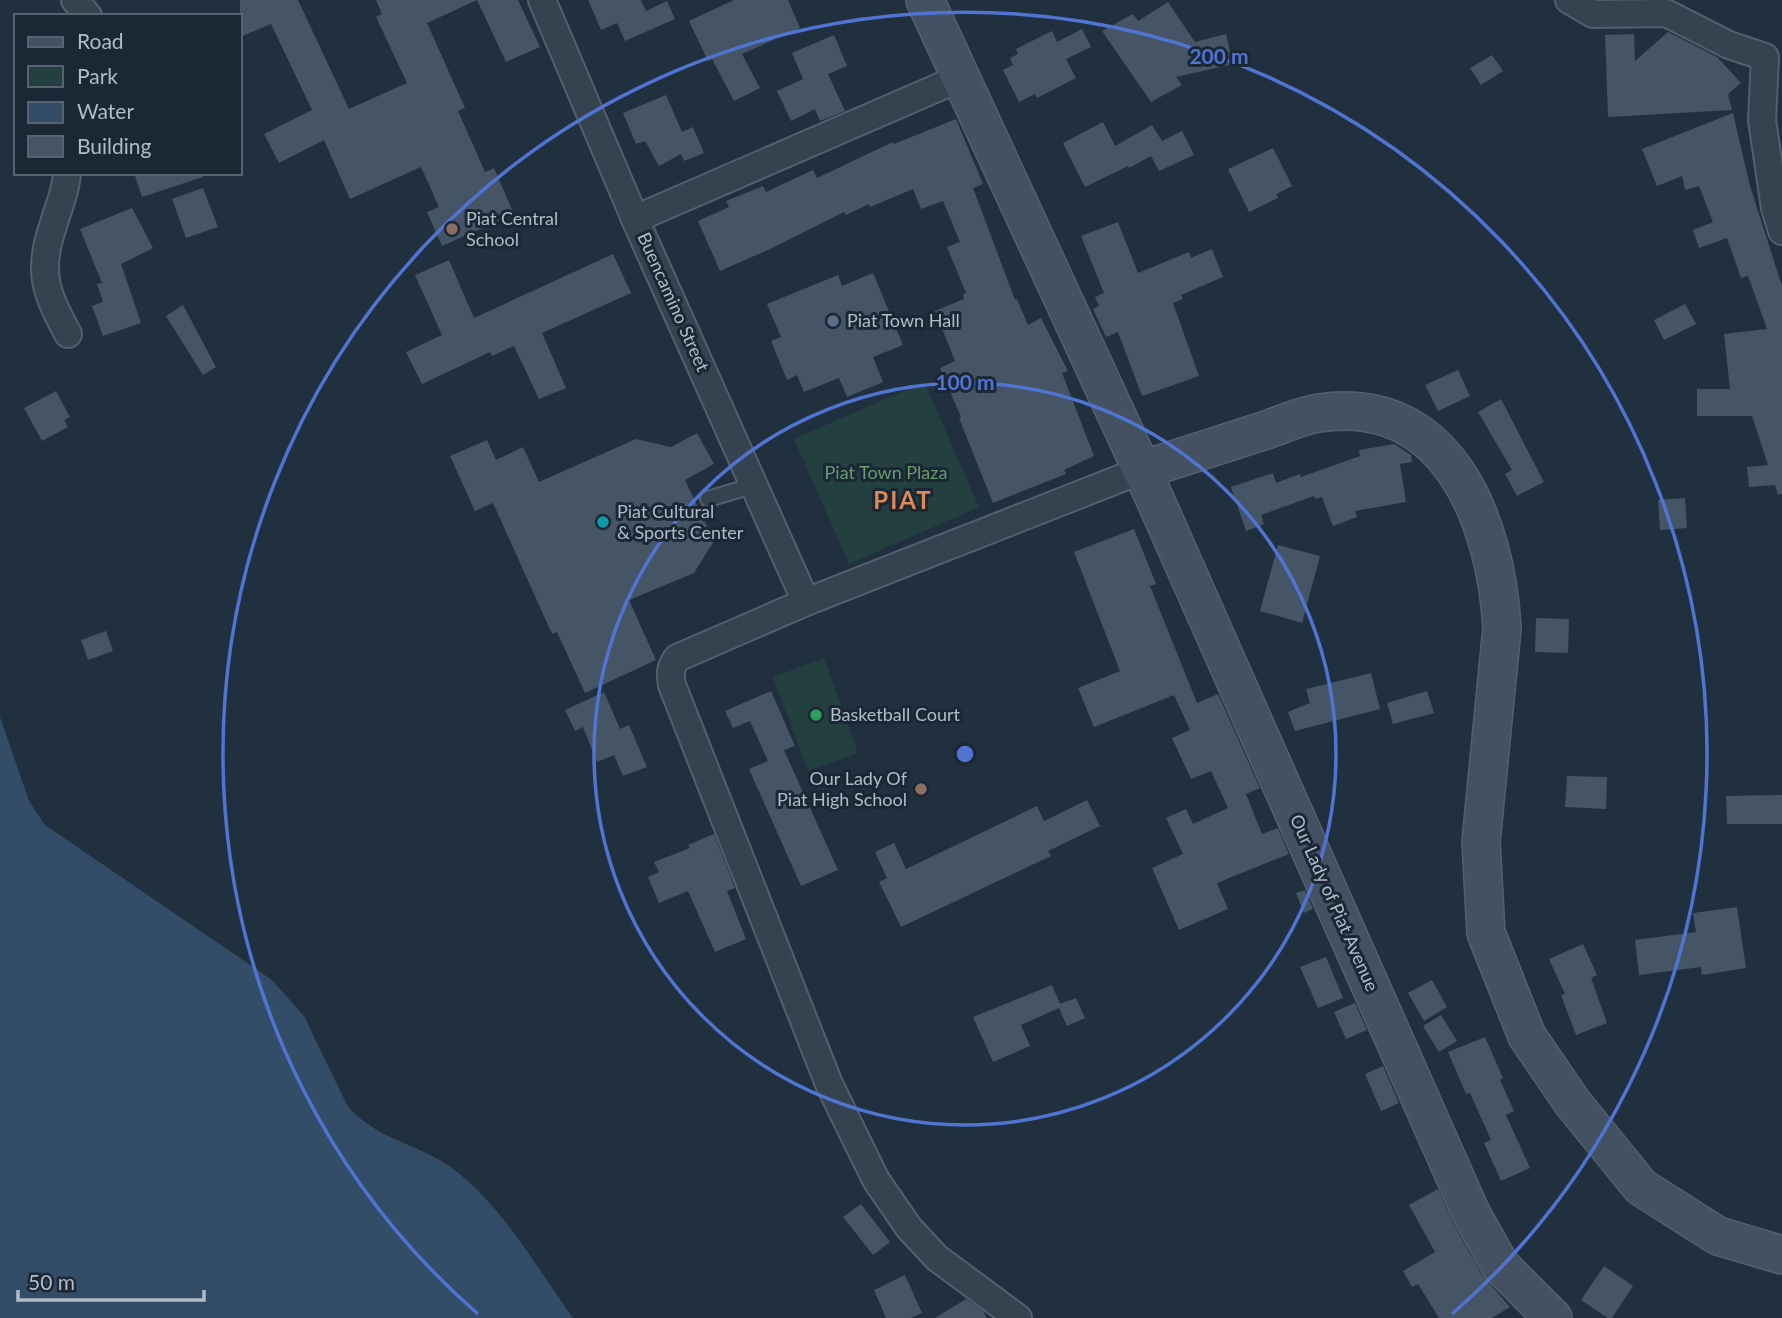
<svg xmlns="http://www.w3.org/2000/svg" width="1782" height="1318" viewBox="0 0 1782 1318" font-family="Lato,sans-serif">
<rect width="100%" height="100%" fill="#21303f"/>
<g fill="#233f40">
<polygon points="924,382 979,507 849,564 794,439"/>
<polygon points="824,658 858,753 808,771 773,677"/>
</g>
<path fill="#334d68" d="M0,717L29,801L45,825L272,980L304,1016L347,1105C375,1140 422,1144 456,1171C505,1210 537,1268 573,1318H0Z"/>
<g fill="#455566">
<polygon points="240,0 298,0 349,109 407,83 376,17 382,14 376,0 518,0 540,47 506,62 477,0 427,23 465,108 458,111 485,172 494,168 514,214 442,246 427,212 439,207 421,167 350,199 324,140 279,163 264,134 312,110 271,24 240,37"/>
<polygon points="588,0 641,0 646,11 667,1 675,19 625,41 617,23 601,30"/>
<polygon points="734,0 788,0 800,28 742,54 760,88 734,101 712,59 708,61 689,21"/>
<polygon points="1168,2 1195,42 1226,34 1233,64 1176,77 1182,85 1151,102 1102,31 1133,14 1138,21"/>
<polygon points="1082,29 1091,47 1066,59 1076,78 1037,98 1035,94 1019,102 1003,70 1013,65 1010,58 1018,54 1016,49 1052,31 1057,42"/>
<polygon points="1668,32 1717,57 1741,83 1728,94 1732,110 1608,117 1605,35 1634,34 1635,61"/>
<polygon points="834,35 847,66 828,74 845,111 820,121 815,109 791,121 777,91 803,79 792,53"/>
<polygon points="1492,55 1503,71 1481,85 1470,68"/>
<polygon points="666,95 682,132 693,127 704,153 684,161 681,154 659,166 645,141 636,144 623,113"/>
<polygon points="1733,113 1750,186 1782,286 1782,494 1778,495 1775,485 1749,487 1747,467 1768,465 1752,416 1697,416 1697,389 1730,389 1724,334 1767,329 1748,276 1741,278 1727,238 1699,248 1693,230 1713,222 1699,186 1685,190 1682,176 1657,186 1642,149"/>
<polygon points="956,119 983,184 973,188 1015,300 1017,299 1028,325 1041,318 1068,371 1062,373 1094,456 1064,470 1066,474 993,503 959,418 961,417 940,368 955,361 935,311 964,299 963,295 966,293 947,247 960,242 943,201 921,209 913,189 870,207 869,204 846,215 844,212 770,249 720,271 698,221 729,207 726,201 763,186 766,192 813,170 817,178 893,142 894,144"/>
<polygon points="1103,122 1115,146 1152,125 1162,141 1182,131 1194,155 1159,171 1151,156 1129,168 1128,166 1085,187 1063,143"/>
<polygon points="1273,148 1292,186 1276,194 1278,198 1249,212 1228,169"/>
<polygon points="134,173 202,173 203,177 142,197"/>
<polygon points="203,188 218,227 186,238 172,199"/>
<polygon points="132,208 153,248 121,264 141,323 103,336 92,306 103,302 97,284 102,283 80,229"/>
<polygon points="1118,222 1138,273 1189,252 1191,258 1212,249 1223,277 1181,295 1183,299 1173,303 1199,376 1142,396 1118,332 1106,337 1093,309 1099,306 1095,297 1104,293 1081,236"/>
<polygon points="613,254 631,293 542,333 566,388 539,399 514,346 492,356 490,352 422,384 406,352 442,335 415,275 449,260 474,318"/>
<polygon points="873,273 903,345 873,357 883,382 847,397 839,378 804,392 797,375 787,380 771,341 781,337 767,304 838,275 842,286"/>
<polygon points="1685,304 1696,324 1664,340 1654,320"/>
<polygon points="183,305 216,367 203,375 166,316"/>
<polygon points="1458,370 1470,396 1438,411 1425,385"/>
<polygon points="56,391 70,417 64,420 68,427 42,441 24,408"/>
<polygon points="1501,399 1544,482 1517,496 1505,474 1512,470 1478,412"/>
<polygon points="697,433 714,464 685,480 714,541 694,573 629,600 656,660 585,693 557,632 552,634 493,503 475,511 450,456 487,440 496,460 523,447 539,482 636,439 671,447"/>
<polygon points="1394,444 1411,455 1412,462 1400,464 1406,502 1355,511 1357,517 1333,526 1322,497 1315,499 1314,496 1261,515 1264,524 1246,531 1231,487 1273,473 1276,483 1300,474 1301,477 1360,456 1359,450"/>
<polygon points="1685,498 1687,528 1660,530 1658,500"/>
<polygon points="1134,529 1156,584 1150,586 1197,703 1218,694 1260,788 1246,794 1262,834 1278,828 1289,854 1217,883 1228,909 1179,930 1152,868 1183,854 1166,818 1186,809 1193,824 1228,808 1211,771 1191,779 1172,738 1190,730 1174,695 1094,727 1078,688 1120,671 1074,552"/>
<polygon points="1278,545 1320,556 1302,623 1260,611"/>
<polygon points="1536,618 1569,619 1568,653 1535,652"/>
<polygon points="106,631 113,651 88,660 81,640"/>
<polygon points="1371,673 1380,709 1295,731 1288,712 1310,703 1306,689"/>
<polygon points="771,691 795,746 784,750 838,870 801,886 749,769 768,761 750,721 733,728 725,711"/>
<polygon points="1427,691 1434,713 1393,724 1387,703"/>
<polygon points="604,692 620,729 629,725 647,767 623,776 614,755 597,762 583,727 575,731 565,710"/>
<polygon points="1567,776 1607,777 1606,809 1565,807"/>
<polygon points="1782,795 1782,824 1727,824 1726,796"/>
<polygon points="1087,800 1100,826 1048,851 1051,856 901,927 879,882 887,878 875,852 894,843 906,869 1037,806 1044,821"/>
<polygon points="714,834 735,888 727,891 746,939 715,952 688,891 659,903 648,877 659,872 654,862 690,848 688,845"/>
<polygon points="1305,890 1313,909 1304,913 1296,893"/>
<polygon points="1737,907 1746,968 1702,975 1701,967 1639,975 1635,940 1696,932 1693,913"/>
<polygon points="1583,944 1597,975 1591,978 1607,1023 1576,1035 1561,995 1565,994 1549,959"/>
<polygon points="1326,957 1343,998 1318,1008 1300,967"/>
<polygon points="1432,980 1447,1007 1424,1021 1408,993"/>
<polygon points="1052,985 1060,1004 1076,998 1085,1018 1067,1026 1059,1008 1021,1025 1030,1046 993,1062 973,1017"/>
<polygon points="1355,1003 1367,1030 1346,1039 1334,1012"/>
<polygon points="1441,1015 1457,1041 1439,1052 1423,1026"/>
<polygon points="1485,1037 1503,1078 1500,1080 1514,1111 1506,1115 1530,1168 1501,1181 1484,1143 1491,1140 1470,1093 1466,1094 1448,1052"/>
<polygon points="1383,1066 1399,1103 1381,1111 1365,1074"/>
<polygon points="1438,1189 1453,1223 1482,1275 1510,1307 1492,1318 1439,1318 1418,1284 1412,1287 1403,1271 1435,1252 1409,1205"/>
<polygon points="861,1204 890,1242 873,1255 843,1217"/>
<polygon points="1604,1266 1633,1286 1612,1318 1608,1318 1581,1300"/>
<polygon points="905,1275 922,1313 911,1318 886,1318 874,1290"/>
<polygon points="966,1299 983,1311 987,1318 935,1318"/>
</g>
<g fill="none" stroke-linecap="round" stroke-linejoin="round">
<defs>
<polyline id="lane" points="708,499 755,485"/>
<g id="street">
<polyline points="75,0 88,16"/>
<polyline points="542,0 635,219 806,602"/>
<polyline points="1569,0 1593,14 1666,13 1729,45 1765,57 1762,120 1775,208 1782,231"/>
<path d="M67,173C66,192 58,208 53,226C37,272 46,293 68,334"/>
<polyline points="635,219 960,78"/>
<path d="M1018,1318L937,1258L909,1228L876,1180L829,1084L672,685C670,673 670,668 677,658L806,602L1142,470"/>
</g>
<g id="secondary">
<polyline points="925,0 1142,470 1471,1213 1500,1265 1553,1318"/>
<path d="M1142,470C1182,457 1222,444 1263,431C1281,425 1300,416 1319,413C1448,393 1496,522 1502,628L1481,842L1486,933L1527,1036L1572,1102L1641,1187L1718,1236L1782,1255"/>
</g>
</defs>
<use href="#lane" stroke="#545f6d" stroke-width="18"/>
<use href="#street" stroke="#545f6d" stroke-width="30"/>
<use href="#secondary" stroke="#545f6d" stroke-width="40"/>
<use href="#lane" stroke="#35424f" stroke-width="14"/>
<use href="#street" stroke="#35424f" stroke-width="26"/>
<use href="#secondary" stroke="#435162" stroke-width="37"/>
</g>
<g fill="none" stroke="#5174d3" stroke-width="3.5">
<circle cx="965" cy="754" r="371"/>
<path d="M478 1314A742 742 0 1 1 1452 1314"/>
</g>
<g fill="#8d6e63" stroke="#1b2734" stroke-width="2.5">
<circle cx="452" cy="229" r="7"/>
<circle cx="921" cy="789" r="7"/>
</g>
<circle fill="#5c6f8a" stroke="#1b2734" stroke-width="2.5" cx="833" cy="321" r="7"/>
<circle fill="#0f9aa8" stroke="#1b2734" stroke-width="2.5" cx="603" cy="522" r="7"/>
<circle fill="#2e9e5b" stroke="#1b2734" stroke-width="2.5" cx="816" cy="715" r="7"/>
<g text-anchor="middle" stroke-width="6" stroke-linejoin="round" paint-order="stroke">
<g font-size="18" fill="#b1bcca" stroke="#1b2734" text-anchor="start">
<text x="466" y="225">Piat Central<tspan x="466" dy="21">School</tspan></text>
<text x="847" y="327">Piat Town Hall</text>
<text x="617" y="518">Piat Cultural<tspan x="617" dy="21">&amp; Sports Center</tspan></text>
<text x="830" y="721">Basketball Court</text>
<text x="907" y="785" text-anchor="end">Our Lady Of<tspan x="907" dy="21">Piat High School</tspan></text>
</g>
<g font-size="18" fill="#b1bcca" stroke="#1b2734">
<text transform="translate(673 302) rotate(66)" y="6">Buencamino Street</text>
<text transform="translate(1334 903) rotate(66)" y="6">Our Lady of Piat Avenue</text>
</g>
<g font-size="18" fill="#669d6f" stroke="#1b2734">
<text x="886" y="479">Piat Town Plaza</text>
</g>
<g font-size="24" font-weight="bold" letter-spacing="2" fill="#de8958" stroke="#1b2734">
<text x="903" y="509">PIAT</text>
</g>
</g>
<circle cx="965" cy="754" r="10" fill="#5174d3" stroke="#1b2734" stroke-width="3.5"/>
<g font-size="21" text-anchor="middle" font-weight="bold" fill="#5174d3" stroke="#1b2734" stroke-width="6" stroke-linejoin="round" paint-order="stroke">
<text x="1219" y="64">200 m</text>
<text x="965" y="390">100 m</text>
</g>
<rect x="14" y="14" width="228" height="161" fill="#1b2734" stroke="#576370" stroke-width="2"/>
<rect x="28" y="37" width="35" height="10" fill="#435162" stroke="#576370" stroke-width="2"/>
<text x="77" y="49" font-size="21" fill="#b1bcca">Road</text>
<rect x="28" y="66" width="35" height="21" fill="#233f40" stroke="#576370" stroke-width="2"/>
<text x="77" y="84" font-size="21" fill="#b1bcca">Park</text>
<rect x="28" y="102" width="35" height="21" fill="#334d68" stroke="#576370" stroke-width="2"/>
<text x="77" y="119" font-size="21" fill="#b1bcca">Water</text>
<rect x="28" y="136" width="35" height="21" fill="#455566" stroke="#576370" stroke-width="2"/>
<text x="77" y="154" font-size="21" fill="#b1bcca">Building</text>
<path d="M18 1290v10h186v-10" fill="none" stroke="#b1bcca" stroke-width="3.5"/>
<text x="28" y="1290" font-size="21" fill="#b1bcca" stroke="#1b2734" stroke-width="5" paint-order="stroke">50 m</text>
</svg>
